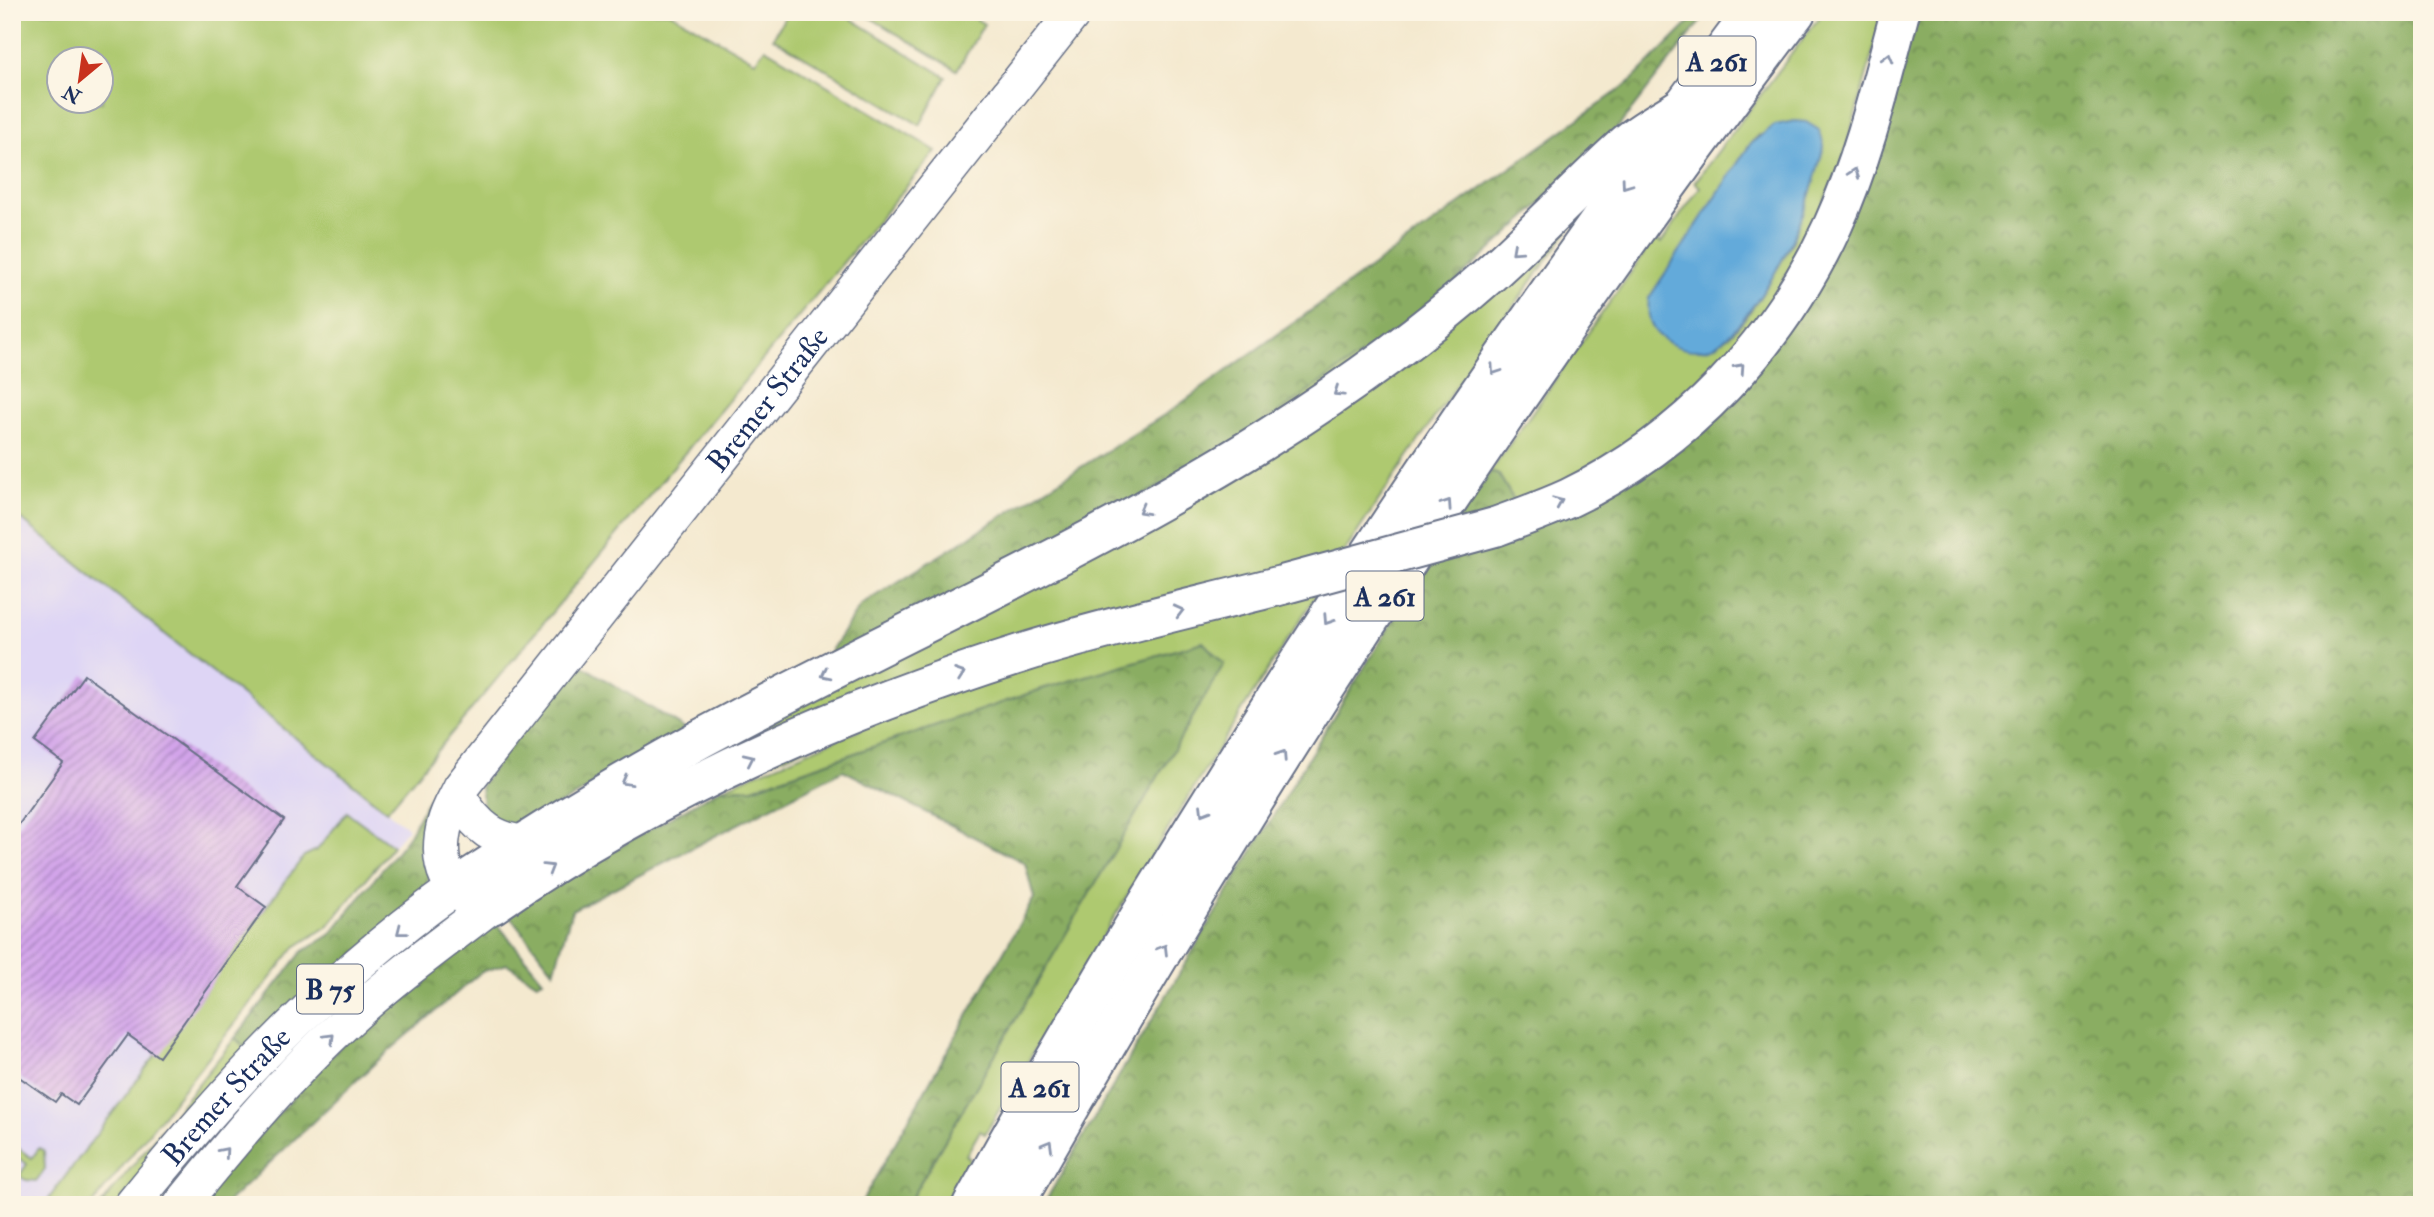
<svg xmlns="http://www.w3.org/2000/svg" width="2434" height="1217" viewBox="0 0 2434 1217" font-family="'IM FELL Double Pica',serif">
<defs>
<pattern id="forest-crowns" width="20" height="18" patternUnits="userSpaceOnUse" patternTransform="scale(1.75)"><rect width="20" height="18" fill="#8aad62"/><path d="M2 6a3 3 0 1 1 6 0M12 15a3 3 0 1 1 6 0" fill="none" stroke="#708d54"/></pattern>
<pattern id="building-hatch" width="6" height="6" patternUnits="userSpaceOnUse" patternTransform="scale(1.75)"><rect width="6" height="6" fill="#d3a4ea"/><path d="M-1 1l2-2M0 6l6-6M5 7l2-2" fill="none" stroke="#aa86c1"/></pattern>
</defs>
<rect width="100%" height="100%" fill="#fcf5e5"/>
<filter id="ink" filterUnits="userSpaceOnUse"><feTurbulence type="fractalNoise" baseFrequency=".0143" numOctaves="2"/><feDisplacementMap in="SourceGraphic" scale="14" xChannelSelector="R" yChannelSelector="G"/><feConvolveMatrix kernelMatrix="1 2 1 2 8 2 1 2 1" color-interpolation-filters="sRGB"/></filter>
<filter id="wash" filterUnits="userSpaceOnUse"><feTurbulence type="fractalNoise" baseFrequency=".00686" numOctaves="4" result="noise"/><feDisplacementMap in="SourceGraphic" scale="28" xChannelSelector="R" yChannelSelector="G"/><feGaussianBlur stdDeviation="1.57" result="paint"/><feColorMatrix in="noise" values="0 0 0 0 0 0 0 0 0 0 0 0 0 0 0 0 0 1.4 0 .05"/><feComposite in="paint" operator="in"/></filter>
<g filter="url(#wash)">
<rect width="100%" height="100%" fill="#f4e9cf"/>
<polygon fill="#ded5f5" points="12,512 408,828 328,926 295,947 92,1205 12,1205"/>
<g fill="#aec96f" stroke="#647c66" stroke-width="2" fill-rule="evenodd">
<path d="M12,12H669L755,61L765,48L936,151L387,811L12,512ZM60,60H102V102H60Z"/>
<polygon points="788,12 840,12 946,77 920,125 773,38"/>
<polygon points="861,12 965,12 984,24 957,70"/>
<path d="M1823,12H1884L1833,195L1744,347L1635,444L1526,503L1513,499L1499,475L1490,472L1655,238L1661,243L1700,187L1695,182ZM1759,135L1794,239C1778,267 1745,331 1716,345C1711,348 1704,348 1699,350L1649,298L1751,143Z"/>
<path d="M1575,209L1579,215C1529,287 1475,357 1426,430C1270,659 1125,895 985,1134L980,1131L966,1155L970,1159L945,1205H907L1224,663L1045,688L752,788L720,789L1153,605L494,876Z"/>
<polygon points="347,812 393,846 328,926 295,947 92,1205 44,1205 304,856 317,850"/>
<polygon points="235,1038 250,1052 117,1205 101,1205"/>
<polygon points="12,1144 32,1158 39,1148 44,1151 45,1169 36,1181 26,1180 19,1176 27,1164 12,1154"/>
</g>
<g fill="url(#forest-crowns)" stroke="#526e60" stroke-width="2">
<polygon points="1700,12 1708,12 1619,126 1528,216 1422,312 1217,456 822,664 861,605 1172,410 1629,83"/>
<path d="M1907,12H2422V1205H1043C1189,958 1331,710 1490,472L1499,475L1513,499L1526,503L1488,546L1745,382Z"/>
<polygon points="1203,642 1224,664 907,1205 860,1205 1034,898 1025,863 843,770 572,910 554,972 507,912 720,789 753,788 1045,688"/>
<polygon points="575,661 690,732 514,830 483,811 481,785"/>
<polygon points="436,785 446,785 432,869 423,894 250,1052 235,1038 302,952 330,935 407,838"/>
<polygon points="494,920 543,980 537,983 507,964 481,972 374,1064 225,1205 195,1205 358,1027"/>
</g>
<path fill="#64aada" stroke="#406c9c" stroke-width="2" d="M1795,121L1806,122L1819,130C1821,135 1823,140 1823,145C1823,154 1819,163 1817,171C1802,226 1779,275 1743,319C1735,328 1726,340 1716,345C1699,354 1679,350 1665,340C1649,330 1647,315 1649,298L1751,143L1775,125Z"/>
<g id="blocks">
<polygon fill="url(#building-hatch)" points="84,675 284,820 237,886 266,907 159,1057 128,1035 77,1105 61,1094 55,1102 12,1072 12,834 63,763 35,742"/>
</g>
</g>
<g filter="url(#ink)">
<use href="#blocks" fill-opacity="0" stroke="#677086" stroke-width="2"/>
<g fill="none" stroke-linecap="round" stroke-linejoin="round">
<defs>
<g id="major">
<path d="M461,801C477,826 494,841 525,843"/>
<path id="s1" d="M492,905C446,902 435,861 445,823C448,810 456,798 461,787L1074,12"/>
<path id="s2" d="M132,1205C231,1082 341,964 473,876"/>
<path d="M181,1205C243,1128 309,1050 386,987C421,958 457,932 492,905"/>
</g>
<g id="highway">
<path d="M1495,527C1520,518 1545,509 1569,498C1686,442 1779,342 1833,225C1864,157 1881,84 1900,12"/>
<path d="M473,876C557,821 644,768 734,721C912,627 1098,544 1269,437C1347,388 1421,335 1490,274C1537,232 1579,186 1626,144C1642,130 1662,120 1680,108"/>
<path d="M492,905C654,792 838,711 1026,652C1110,626 1197,607 1282,585"/>
<path d="M972,1205C1203,790 1468,392 1753,12"/>
<path d="M1014,1205C1249,791 1508,391 1796,12"/>
</g>
</defs>
<use href="#major" stroke="#677086" stroke-width="38"/>
<use href="#highway" stroke="#677086" stroke-width="42"/>
<use href="#major" stroke="#fff" stroke-width="35"/>
<use href="#highway" stroke="#fff" stroke-width="38"/>
<defs>
<polyline id="highway-bridge" points="1282,585 1495,527"/>
</defs>
<use href="#highway-bridge" stroke="#677086" stroke-width="42" stroke-linecap="butt"/>
<use href="#highway-bridge" stroke="#fff" stroke-width="38"/>
</g>
<defs><path id="oneway-chevron" d="M-2-3.5L2.5 0L-2 3.5" fill="none" stroke-width="1.6" stroke-linecap="round" stroke-linejoin="round" transform="scale(1.75)"/></defs>
<g stroke="#8d97ae">
<use href="#oneway-chevron" transform="translate(1888 58) rotate(-75)"/>
<use href="#oneway-chevron" transform="translate(1854 173) rotate(-71)"/>
<use href="#oneway-chevron" transform="translate(1626 184) rotate(126)"/>
<use href="#oneway-chevron" transform="translate(1516 250) rotate(138)"/>
<use href="#oneway-chevron" transform="translate(1740 368) rotate(-48)"/>
<use href="#oneway-chevron" transform="translate(1495 370) rotate(124)"/>
<use href="#oneway-chevron" transform="translate(1338 392) rotate(146)"/>
<use href="#oneway-chevron" transform="translate(1558 502) rotate(-23)"/>
<use href="#oneway-chevron" transform="translate(1447 504) rotate(-56)"/>
<use href="#oneway-chevron" transform="translate(1143 510) rotate(151)"/>
<use href="#oneway-chevron" transform="translate(1179 611) rotate(-14)"/>
<use href="#oneway-chevron" transform="translate(1328 620) rotate(123)"/>
<use href="#oneway-chevron" transform="translate(826 674) rotate(153)"/>
<use href="#oneway-chevron" transform="translate(960 674) rotate(-19)"/>
<use href="#oneway-chevron" transform="translate(1282 755) rotate(-57)"/>
<use href="#oneway-chevron" transform="translate(749 759) rotate(-25)"/>
<use href="#oneway-chevron" transform="translate(626 781) rotate(151)"/>
<use href="#oneway-chevron" transform="translate(1204 811) rotate(121)"/>
<use href="#oneway-chevron" transform="translate(549 868) rotate(-31)"/>
<use href="#oneway-chevron" transform="translate(401 931) rotate(142)"/>
<use href="#oneway-chevron" transform="translate(1163 949) rotate(-59)"/>
<use href="#oneway-chevron" transform="translate(330 1038) rotate(-44)"/>
<use href="#oneway-chevron" transform="translate(1048 1145) rotate(-60)"/>
<use href="#oneway-chevron" transform="translate(224 1152) rotate(-49)"/>
</g>
</g>
<g text-anchor="middle" stroke-width="7" stroke-linejoin="round" paint-order="stroke">
<g fill="#fcf5e5" stroke="#5e6a86" stroke-width="2">
<rect x="1678.5" y="36.5" width="77" height="49" rx="5"/>
<rect x="1346.5" y="571.5" width="77" height="49" rx="5"/>
<rect x="297" y="964.5" width="66" height="49" rx="5"/>
<rect x="1001.5" y="1062.5" width="77" height="49" rx="5"/>
</g>
<g font-size="28" font-weight="bold" fill="#1b2f5e">
<text x="1717" y="71">A 261</text>
<text x="1385" y="606">A 261</text>
<text x="330" y="999">B 75</text>
<text x="1040" y="1097">A 261</text>
</g>
<g font-size="30" fill="#1b2f5e" stroke="#fcf5e5">
<text dy="10" stroke="none"><textPath href="#s1" startOffset="644">Bremer Straße</textPath></text>
<text dy="10" stroke="none"><textPath href="#s2" startOffset="144">Bremer Straße</textPath></text>
</g>
</g>
<rect width="2434" height="1217" fill="none" stroke="#fcf5e5" stroke-width="42"/>
<g transform="translate(80 80) rotate(209)"><circle r="33" fill="#fcf5e5" stroke="#a2a6af" stroke-width="2"/>
<path d="M0-5L12 26L0 18L-12 26Z" fill="#c8321e"/>
<text y="-10" font-size="19" font-weight="bold" text-anchor="middle" fill="#1b2f5e">N</text>
</g>
</svg>
